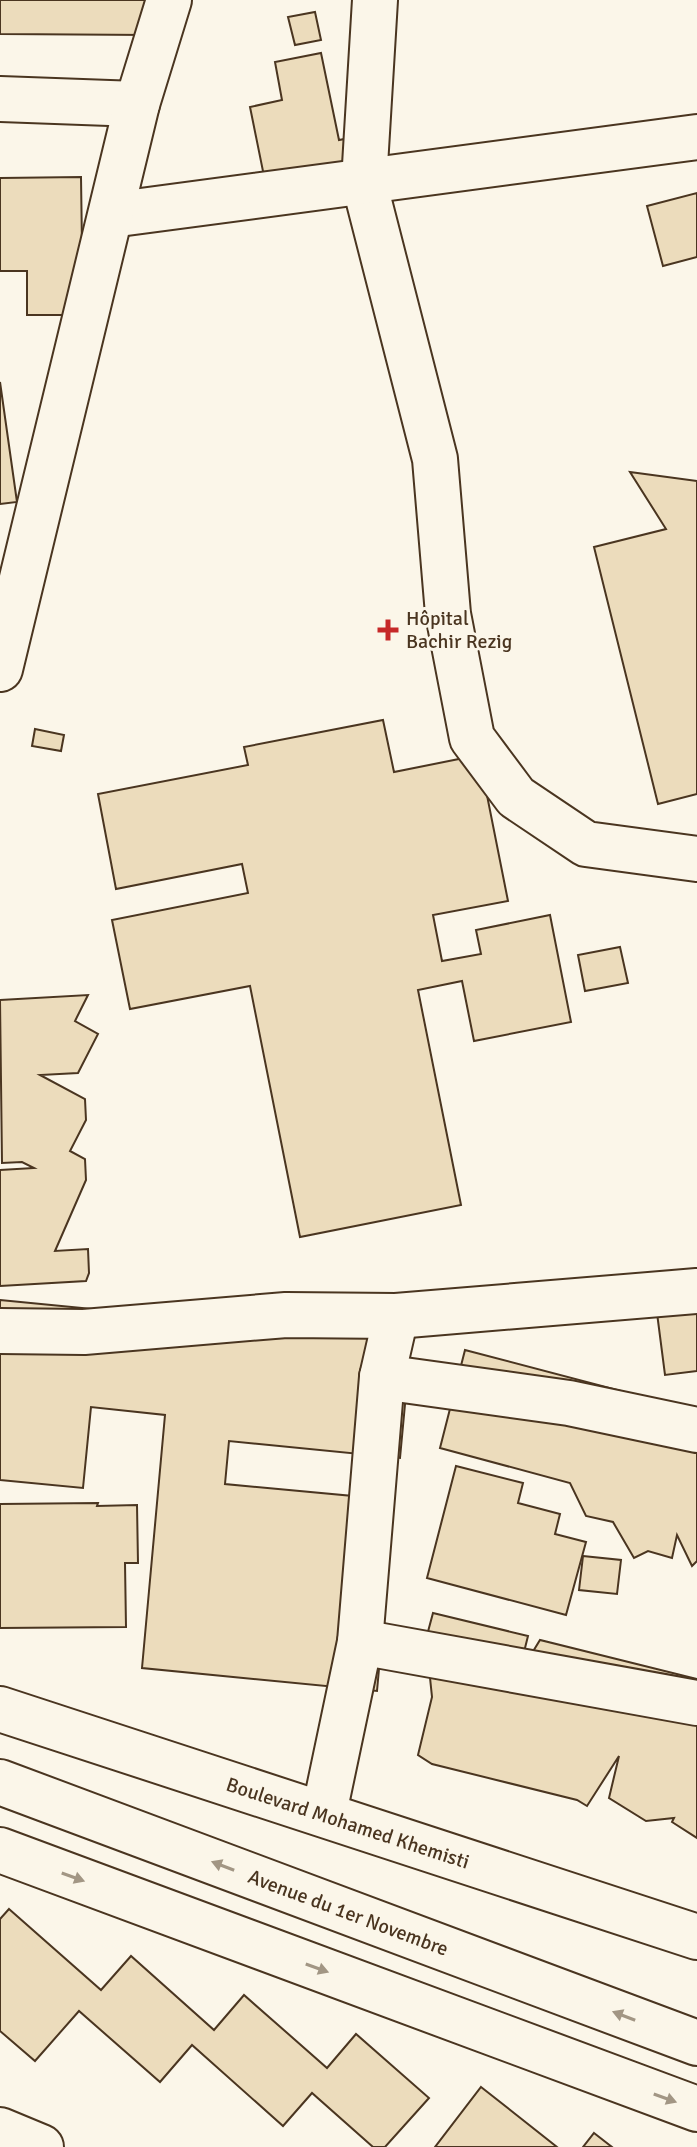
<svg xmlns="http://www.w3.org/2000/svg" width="697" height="2147" viewBox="0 0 697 2147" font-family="Signika,sans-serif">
<rect width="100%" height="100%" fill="#fbf6e9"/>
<g fill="#ecdcbc" stroke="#4a3520" stroke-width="2">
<polygon points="0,0 150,0 149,35 0,34"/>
<polygon points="315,12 321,40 295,45 288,17"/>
<polygon points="321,53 339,140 376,133 382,162 266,186 250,107 282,100 275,62"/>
<polygon points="81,177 83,315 27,315 27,271 0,271 0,178"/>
<polygon points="697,193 697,257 663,266 647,206"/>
<polygon points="0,382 17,502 0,504"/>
<polygon points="630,472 697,481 697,794 658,804 594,547 666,529"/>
<polygon points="383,720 394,772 479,755 508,901 433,915 442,961 481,954 476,930 550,915 571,1022 474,1041 462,981 418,990 461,1205 300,1237 250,986 130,1009 112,920 248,893 242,864 116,889 98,794 248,765 244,747"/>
<polygon points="35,729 64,735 61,751 32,746"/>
<polygon points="620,947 628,983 585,991 578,955"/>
<polygon points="88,995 75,1021 98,1034 78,1073 40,1075 85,1099 86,1120 70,1151 85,1159 86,1180 55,1251 88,1249 89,1273 86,1281 0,1286 0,1170 34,1168 22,1162 2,1163 0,1000"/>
<polygon points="0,1300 411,1340 400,1458 229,1441 225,1484 385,1499 388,1569 377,1691 142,1668 165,1415 91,1407 83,1488 0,1480"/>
<polygon points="697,1308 697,1371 665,1375 657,1313"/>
<polygon points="465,1350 697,1411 697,1561 692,1566 677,1535 672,1558 648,1551 634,1558 613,1522 586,1516 570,1483 440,1448"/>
<polygon points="456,1466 523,1483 518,1503 560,1514 555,1534 586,1542 566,1615 427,1578"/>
<polygon points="98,1503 97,1506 137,1505 138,1563 125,1563 126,1627 0,1628 0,1504"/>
<polygon points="583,1556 621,1560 617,1594 579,1590"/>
<polygon points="433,1613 528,1636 518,1676 540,1640 697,1679 697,1838 672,1822 674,1818 646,1821 609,1798 619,1756 587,1806 577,1800 432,1764 418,1755 432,1697 426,1639"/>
<polygon points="9,1909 101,1990 131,1956 214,2030 244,1995 327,2068 356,2034 429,2098 385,2147 373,2147 312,2093 283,2126 192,2045 160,2082 79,2011 35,2061 0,2031 0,1919"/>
<polygon points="481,2087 514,2113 557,2147 435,2147"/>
<polygon points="594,2133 612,2147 583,2147"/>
</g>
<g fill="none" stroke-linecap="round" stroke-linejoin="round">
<defs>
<g id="minor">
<polyline points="375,0 364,182 435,459 448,614 472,738 516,797 586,844 697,859"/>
<polyline points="0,99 137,104"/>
<polyline points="111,215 697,137"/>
<polyline points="0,669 137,104 169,0"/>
<polyline points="0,1331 84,1332 286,1315 396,1316 697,1291"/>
<polyline points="382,1377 569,1403 697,1430"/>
<polyline points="360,1642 697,1703"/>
<polyline points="324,1813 360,1642 382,1377 396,1316"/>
<polyline points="0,2130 41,2147"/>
</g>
<g id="major">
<path id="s1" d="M0,1709L697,1937"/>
<path id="s2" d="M0,1782L697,2043"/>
<polyline points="0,1850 697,2109"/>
</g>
</defs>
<use href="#minor" stroke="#4a3520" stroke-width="48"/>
<use href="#major" stroke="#4a3520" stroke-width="48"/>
<use href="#minor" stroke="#fbf6e9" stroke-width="44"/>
<use href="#major" stroke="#fbf6e9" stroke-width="44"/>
</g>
<defs><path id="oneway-solid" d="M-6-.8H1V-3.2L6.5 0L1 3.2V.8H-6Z" transform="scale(2)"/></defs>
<g fill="#a29684">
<use href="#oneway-solid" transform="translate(223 1866) rotate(-159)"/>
<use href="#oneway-solid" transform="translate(73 1877) rotate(20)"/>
<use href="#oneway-solid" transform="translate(317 1968) rotate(20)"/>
<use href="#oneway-solid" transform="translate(624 2016) rotate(-159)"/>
<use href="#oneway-solid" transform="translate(665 2098) rotate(20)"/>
</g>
<path fill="#c62828" stroke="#fbf6e9" stroke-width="3" d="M384 618h8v8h8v8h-8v8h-8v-8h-8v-8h8z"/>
<g text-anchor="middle" stroke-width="6" stroke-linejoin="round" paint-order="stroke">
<g font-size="20" fill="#4a3520" stroke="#fbf6e9" text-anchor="start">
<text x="406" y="625">Hôpital<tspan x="406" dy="23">Bachir Rezig</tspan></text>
</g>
<g font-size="20" fill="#4a3520" stroke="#fbf6e9">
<text dy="7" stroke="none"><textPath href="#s1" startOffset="366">Boulevard Mohamed Khemisti</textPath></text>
<text dy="7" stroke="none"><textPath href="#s2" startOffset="372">Avenue du 1er Novembre</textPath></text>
</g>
</g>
</svg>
